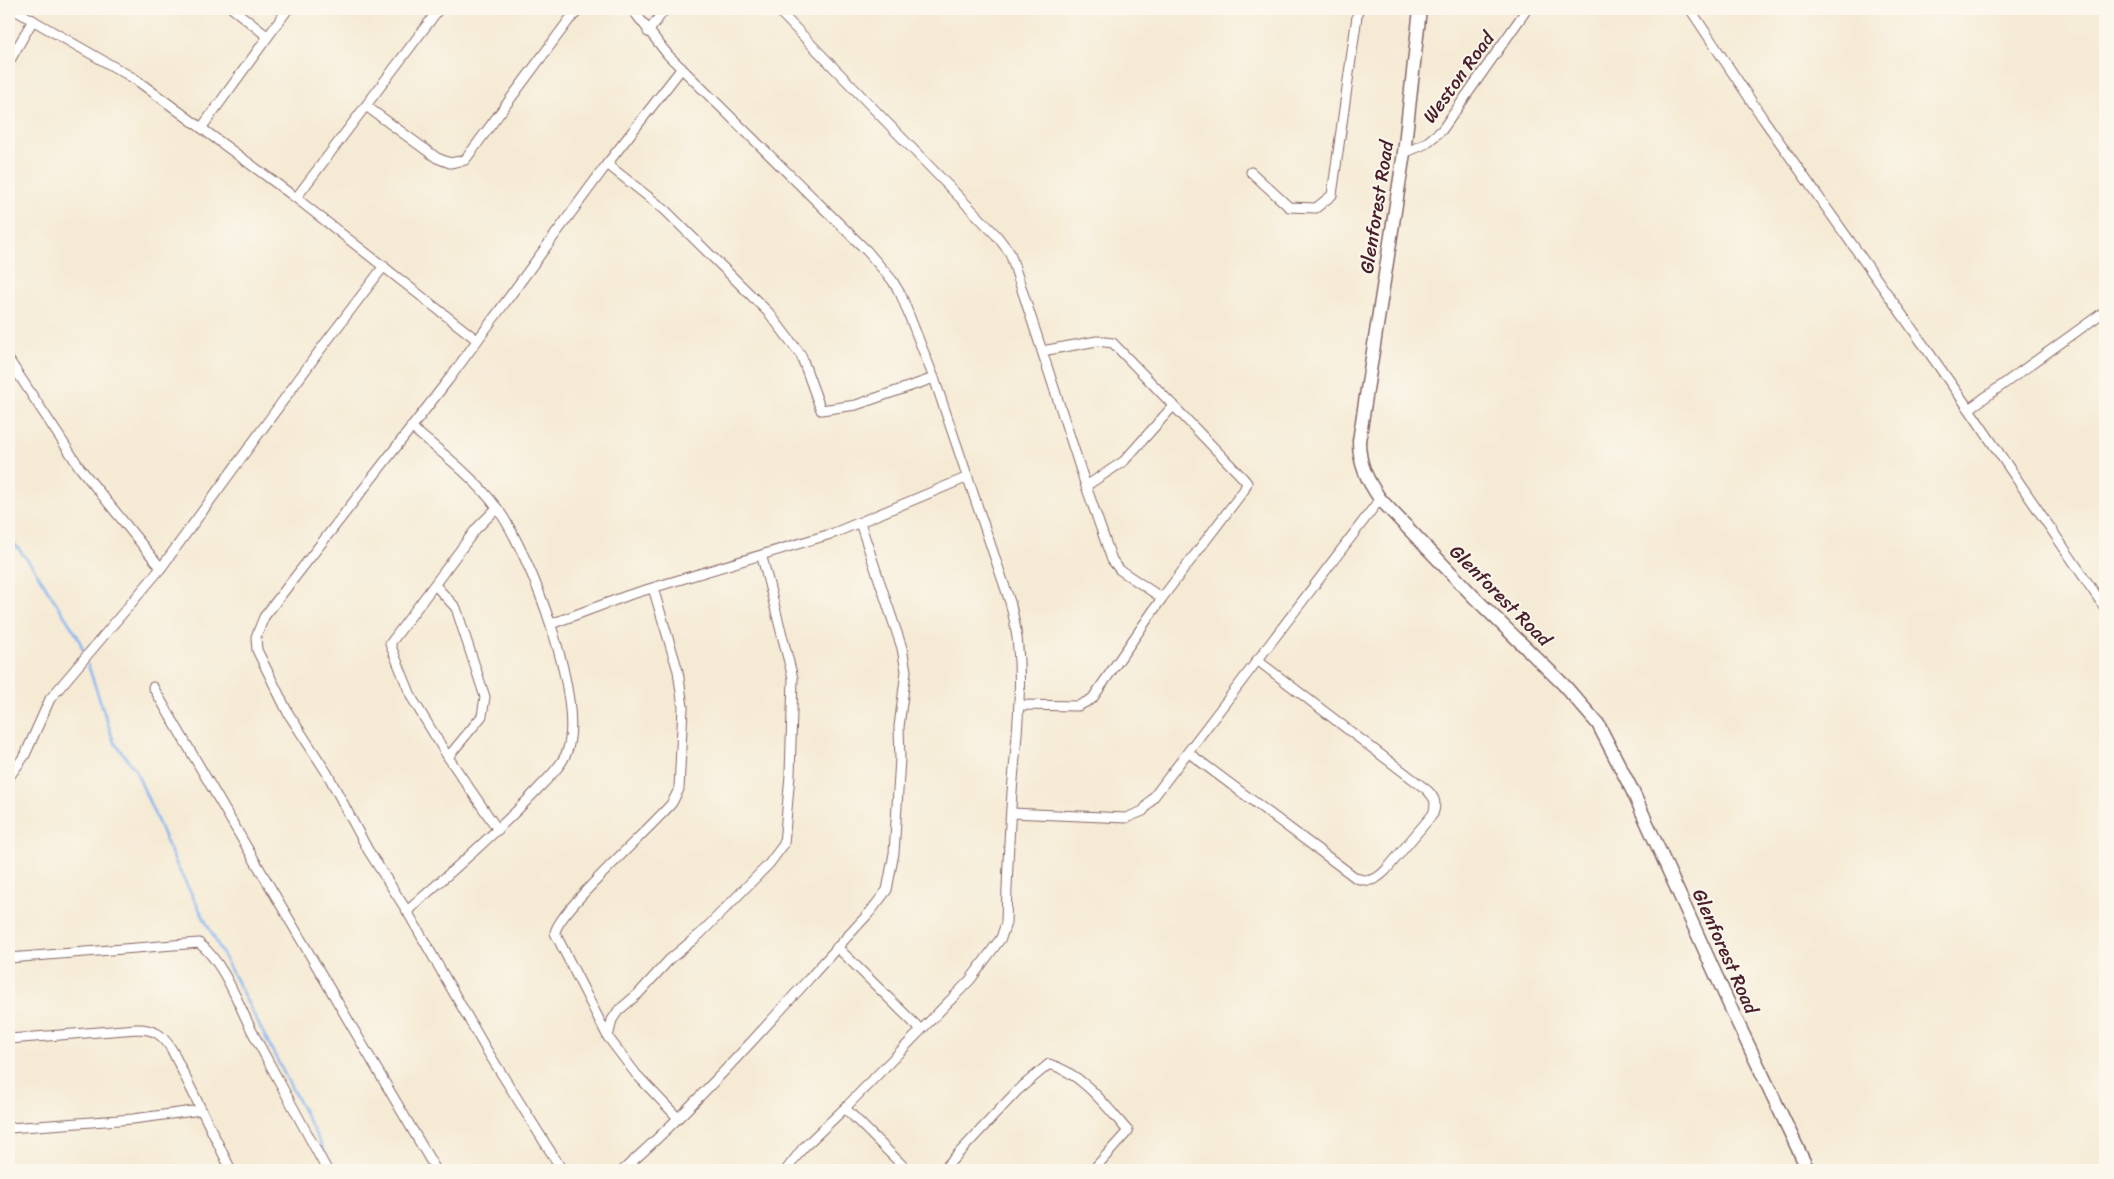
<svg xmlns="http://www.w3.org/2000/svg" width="2114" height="1179" viewBox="0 0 2114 1179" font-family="Sriracha,sans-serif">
<rect width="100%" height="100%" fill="#fbf7ec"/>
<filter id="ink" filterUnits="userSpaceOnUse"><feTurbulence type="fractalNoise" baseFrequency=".02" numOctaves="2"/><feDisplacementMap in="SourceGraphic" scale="10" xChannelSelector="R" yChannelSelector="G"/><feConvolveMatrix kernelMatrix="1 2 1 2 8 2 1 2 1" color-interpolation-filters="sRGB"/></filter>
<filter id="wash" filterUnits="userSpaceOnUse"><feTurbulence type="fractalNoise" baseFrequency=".0096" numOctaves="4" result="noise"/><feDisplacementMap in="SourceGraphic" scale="20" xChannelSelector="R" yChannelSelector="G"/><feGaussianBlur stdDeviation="1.12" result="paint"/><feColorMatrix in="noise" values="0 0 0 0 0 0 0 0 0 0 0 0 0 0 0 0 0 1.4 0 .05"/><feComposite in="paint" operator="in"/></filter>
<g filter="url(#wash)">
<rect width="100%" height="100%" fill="#f5ead4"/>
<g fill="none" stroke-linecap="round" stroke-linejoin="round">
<g stroke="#83b5f0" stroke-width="2.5">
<polyline points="9,537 33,567 78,637 83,650"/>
<polyline points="88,665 114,742 135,769 177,866 334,1170"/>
</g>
</g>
</g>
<g filter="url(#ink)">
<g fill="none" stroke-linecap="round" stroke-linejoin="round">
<defs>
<g id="street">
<polyline points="13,9 135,79 296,198 477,340"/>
<polyline points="233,9 267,36"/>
<path d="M632,9L668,55L867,251L892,280L901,295L934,378L1010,602C1027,663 1017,730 1012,792C1009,836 1007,879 1006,923L1001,938L970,980L845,1108L803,1148L786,1170"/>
<polyline points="777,9 997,236 1010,253 1086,486 1112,560 1120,570 1162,598"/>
<polyline points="1690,9 1764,120 1969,409 2105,608"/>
<polyline points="648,32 665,9"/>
<polyline points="9,62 33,20"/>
<polyline points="366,106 437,158 450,163 465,160 569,20 580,9"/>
<polyline points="202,127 288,9"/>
<polyline points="1404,153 1425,144 1442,130 1527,9"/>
<polyline points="607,164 665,210 769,313 801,355 821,410 856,405 934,378"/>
<polyline points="1251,172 1289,207 1316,208 1332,195 1358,9"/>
<polyline points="296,198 439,9"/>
<polyline points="9,360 80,468 161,568"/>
<polyline points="1969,409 2105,311"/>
<polyline points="1086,486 1124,461 1174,405"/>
<polyline points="497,508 476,529 390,644 412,698 448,757 498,830"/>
<polyline points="435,585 456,608 485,697 482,716 448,757"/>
<path d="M653,588L678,671L683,707L679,789L672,803C653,826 557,912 555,933L608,1037L636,1074L678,1118"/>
<polyline points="551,624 629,595 834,533 968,477"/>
<polyline points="153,687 436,1170"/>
<polyline points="1019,705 1078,706 1092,699 1162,598 1244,490 1247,483 1243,478 1113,343 1097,341 1042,351"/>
<path d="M1189,753L1356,878C1370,883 1376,880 1386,870L1433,814C1437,803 1435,798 1427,790L1257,660"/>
<polyline points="9,777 25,755 50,699 161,568 320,350 384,266"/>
<polyline points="1011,813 1126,818 1143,811 1380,499"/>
<path d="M407,911C451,872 495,834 535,792C545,781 560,768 566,754C588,703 529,551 497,508C473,476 441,452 411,427"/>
<polyline points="837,947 920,1029"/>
<path d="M9,958L199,943C226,965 238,1005 254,1035C278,1080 303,1125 327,1170"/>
<polyline points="608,1037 612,1020 618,1011 639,993 669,960 700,934 769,864 784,844 790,775 793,678 762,557"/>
<path d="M9,1039L137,1029C155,1029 163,1035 172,1050L231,1170"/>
<polyline points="845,1108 907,1170"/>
<polyline points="9,1128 133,1119 201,1110"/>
<polyline points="562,1170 486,1049 407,911 368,850 327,773 288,713 257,650 256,637 264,617 449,379 607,164 682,68"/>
<path d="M623,1170C712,1091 789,999 870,912L887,890L894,853L900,759L899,727L906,671L902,648L860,523"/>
<path d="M943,1170L1018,1090L1049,1064C1082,1073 1106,1106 1128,1131L1093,1170"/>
</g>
<path id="secondary" d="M1420,9L1404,153L1359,441C1359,464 1367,480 1380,499L1476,599L1564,685L1598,724L1632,790L1734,1015L1808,1170"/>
</defs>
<use href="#street" stroke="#866666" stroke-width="11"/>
<use href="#secondary" stroke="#866666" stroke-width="15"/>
<use href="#street" stroke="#fff" stroke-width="9"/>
<use href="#secondary" stroke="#fff" stroke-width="12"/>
</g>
</g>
<g text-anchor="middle" stroke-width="4" stroke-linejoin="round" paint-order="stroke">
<g font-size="19" fill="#4a1f2b" stroke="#fbf7ec">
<text transform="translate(1458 77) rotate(-54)" y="7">Weston Road</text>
<text transform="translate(1376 207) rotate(-81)" y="7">Glenforest Road</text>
<text transform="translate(1501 595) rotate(45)" y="7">Glenforest Road</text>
<text transform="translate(1726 951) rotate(66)" y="7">Glenforest Road</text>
</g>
</g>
<rect width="2114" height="1179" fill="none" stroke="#fbf7ec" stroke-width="30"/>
</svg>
